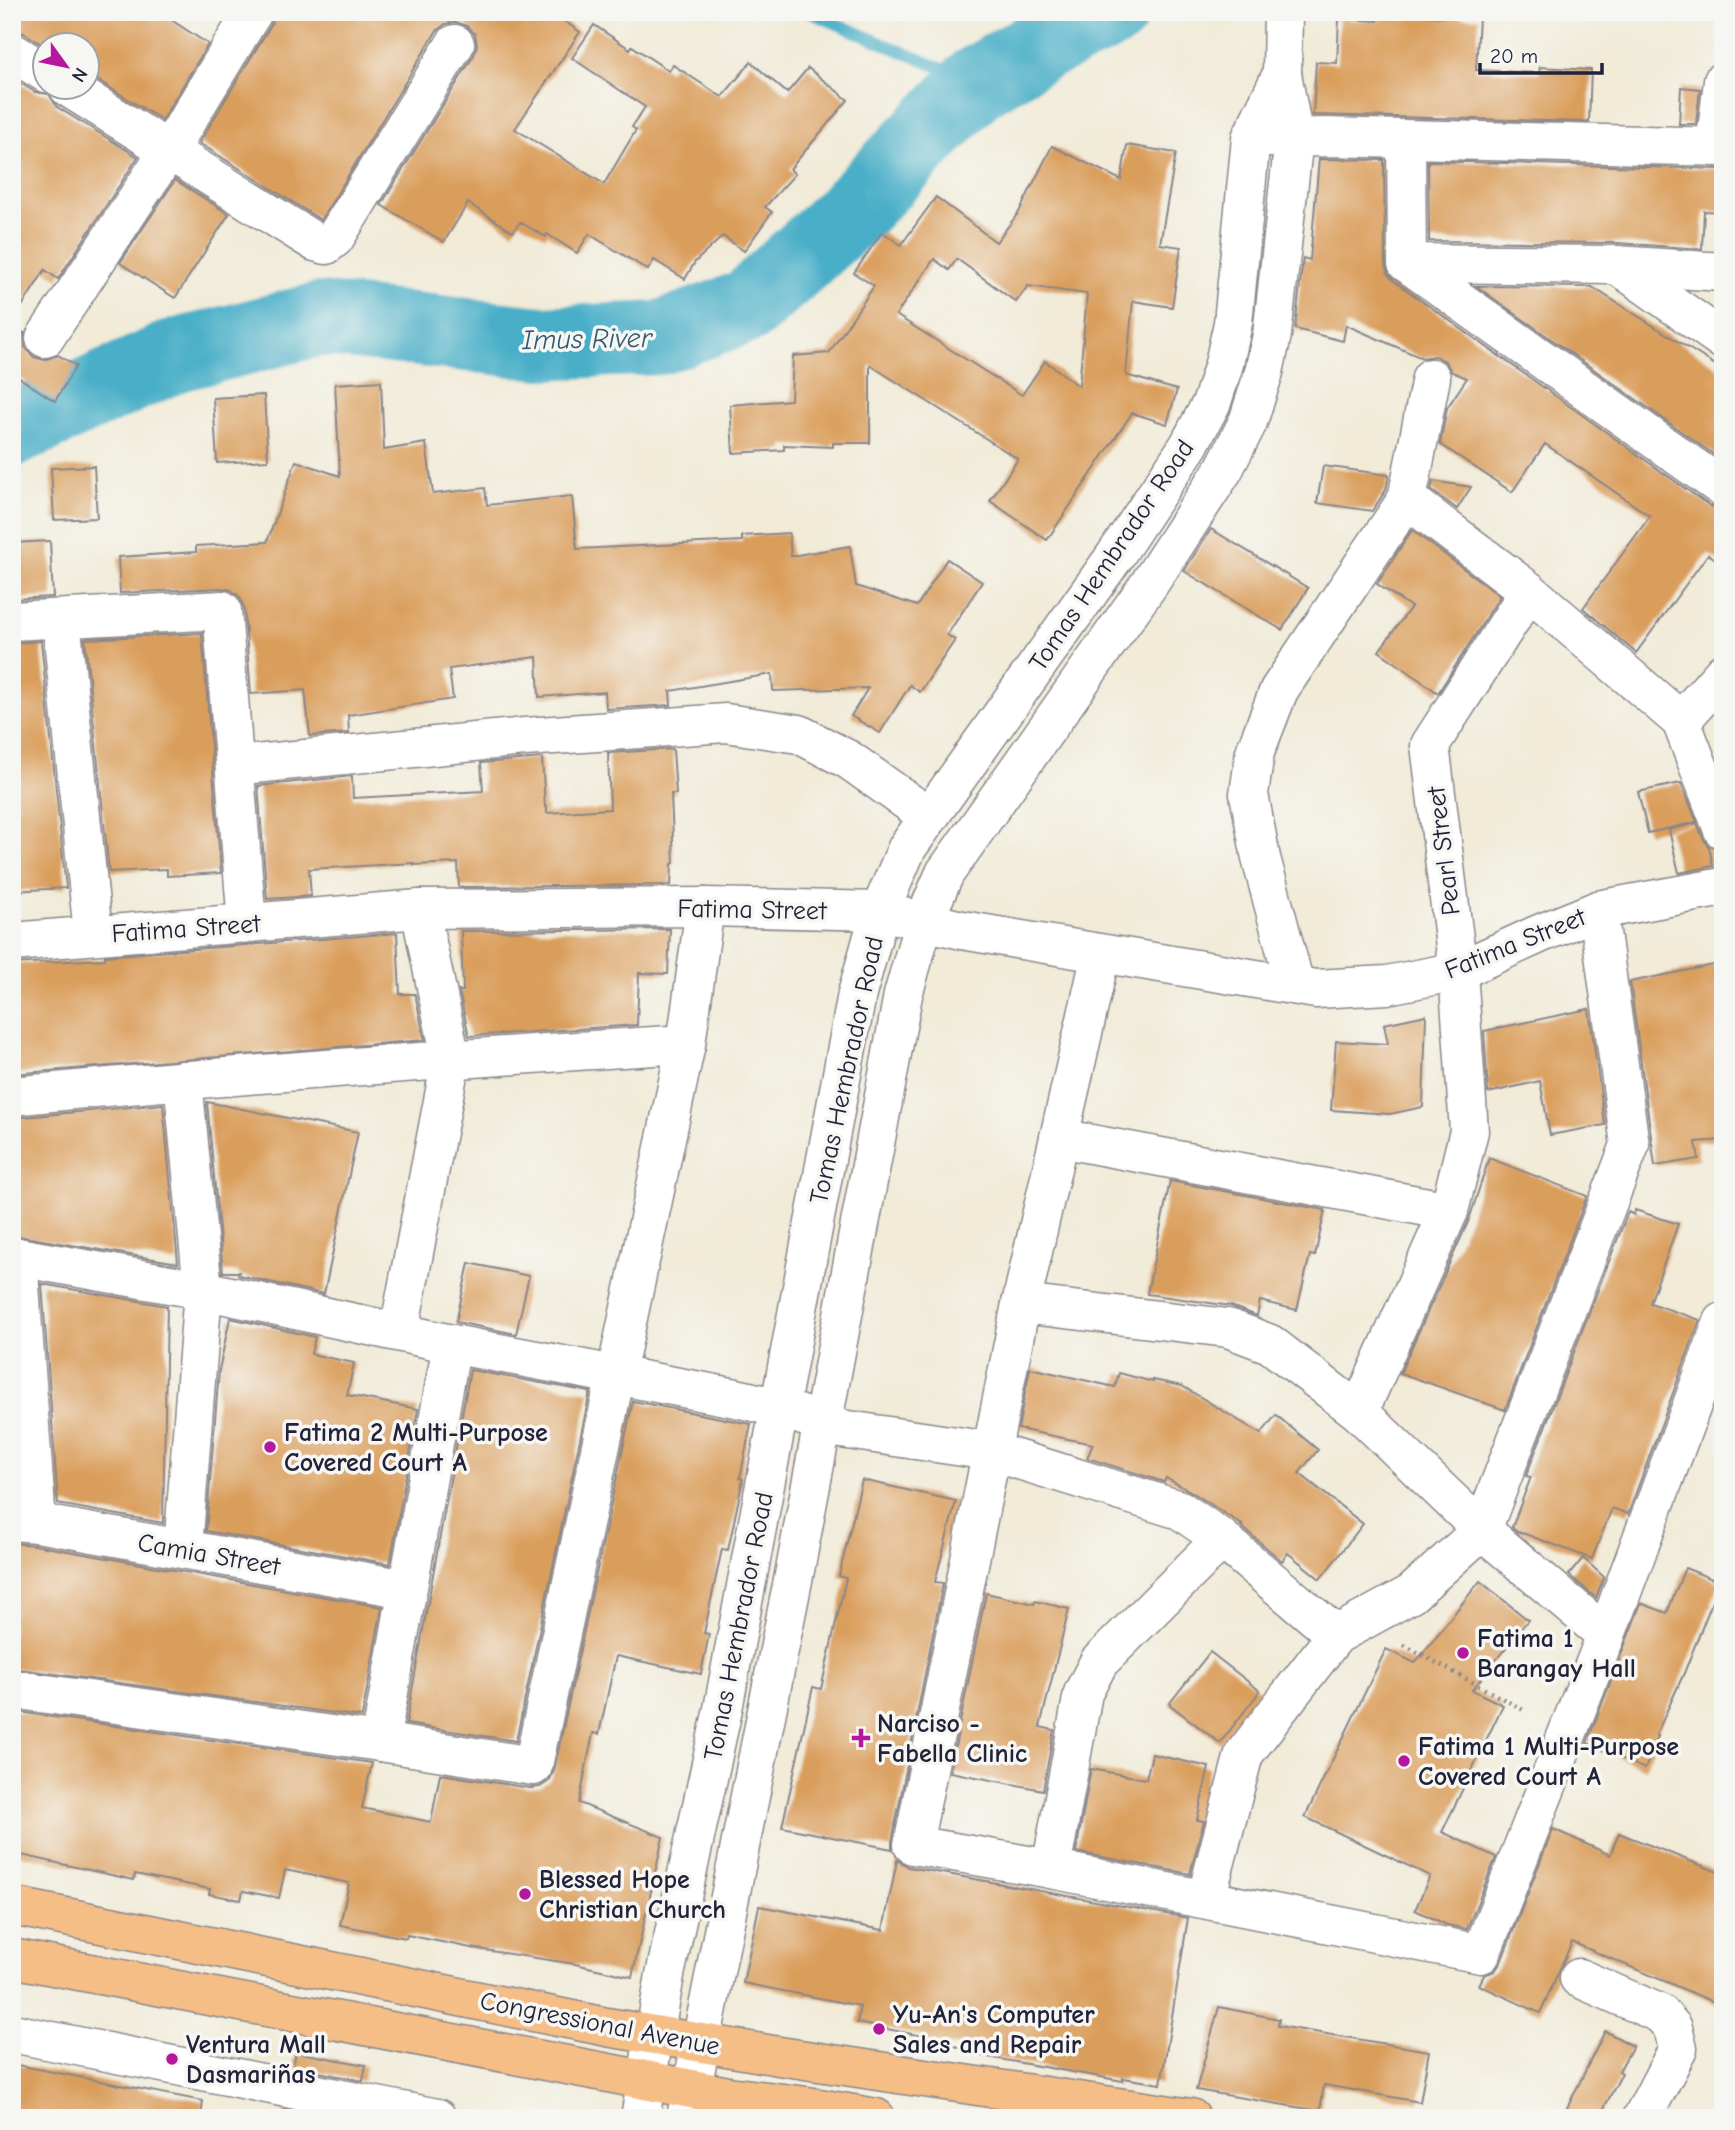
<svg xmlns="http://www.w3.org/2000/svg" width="1735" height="2130" viewBox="0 0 1735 2130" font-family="'Comic Neue',sans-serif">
<rect width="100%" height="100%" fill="#f6f6f2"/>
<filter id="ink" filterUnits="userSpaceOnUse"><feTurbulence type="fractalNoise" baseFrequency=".0143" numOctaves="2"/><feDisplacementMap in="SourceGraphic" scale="14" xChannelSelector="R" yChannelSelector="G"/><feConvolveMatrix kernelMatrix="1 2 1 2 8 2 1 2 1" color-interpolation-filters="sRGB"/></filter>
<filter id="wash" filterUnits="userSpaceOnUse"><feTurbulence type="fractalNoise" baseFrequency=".00686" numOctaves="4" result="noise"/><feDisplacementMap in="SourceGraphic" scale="28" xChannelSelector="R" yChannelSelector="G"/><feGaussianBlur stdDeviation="1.57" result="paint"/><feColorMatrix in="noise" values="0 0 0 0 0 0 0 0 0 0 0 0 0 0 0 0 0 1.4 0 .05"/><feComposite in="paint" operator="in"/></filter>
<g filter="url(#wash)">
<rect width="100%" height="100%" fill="#f1ebd8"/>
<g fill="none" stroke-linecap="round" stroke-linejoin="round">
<polyline stroke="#49afc8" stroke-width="12" points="809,12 976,83"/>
<polyline stroke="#49afc8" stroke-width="74" points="12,430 174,356 320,319 541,343 659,338 748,306 848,215 976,83 1039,46 1112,12"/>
</g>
<g id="blocks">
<g fill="#da9e5c" fill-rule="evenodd">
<polygon points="12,12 159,12 208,44 162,120 88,74 88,46 46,47 24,33 12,30"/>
<polygon points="275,12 551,12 580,32 515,129 604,184 636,130 632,127 645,107 572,58 594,25 630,49 632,46 669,71 673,65 722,97 751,62 787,93 808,68 848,100 790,169 795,174 765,207 772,212 744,251 723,236 695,262 685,279 654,260 648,270 589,234 577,253 547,234 546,237 520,222 513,232 468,203 444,242 381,205 474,55 477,45 475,34 467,26 456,22 445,24 436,32 321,220 199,143 272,23"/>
<polygon points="1378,12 1428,12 1428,16 1479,18 1476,70 1539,73 1540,67 1591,70 1589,122 1313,115 1316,62 1337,63 1339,19 1378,21"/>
<polygon points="12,78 35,92 49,94 57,107 138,157 58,279 45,270 12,322"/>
<polygon points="1681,87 1700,89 1696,124 1679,124"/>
<path d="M1127,145L1176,153L1160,244L1181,247L1172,307L1133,301L1126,375L1177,390L1167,424L1132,413L1047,540L990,501L1018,459L870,365V443H833V447L784,445V450L733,453L730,405L791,400L793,356L829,353L874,286L854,273L882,232L901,245L936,197L996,242L1019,212L1052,146L1121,180ZM934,259L949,270L957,259L1016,302L1028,286L1087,294L1079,386L1045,361L1022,395L896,315Z"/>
<polygon points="1319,159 1384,160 1385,263 1388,274 1394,281 1710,506 1723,510 1723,564 1708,554 1636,653 1583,608 1650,516 1545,444 1512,492 1440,444 1447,408 1467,378 1452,372 1445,361 1435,356 1422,358 1346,325 1343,341 1295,329 1303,258 1310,260"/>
<polygon points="1428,161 1723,169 1723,212 1704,211 1702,249 1617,243 1429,241"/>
<polygon points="175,180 229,214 175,298 120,263"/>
<polygon points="1476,286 1592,287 1723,370 1723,461"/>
<polygon points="12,325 24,333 25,347 34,357 44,360 58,355 76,366 55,401 12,373"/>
<polygon points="381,381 384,450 426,443 433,494 485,488 487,505 572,496 577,549 742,541 742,536 789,533 791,556 850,546 856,586 917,606 947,559 982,582 947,635 955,640 920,692 910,685 880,733 851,716 868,688 773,691 772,674 670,691 671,705 606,709 605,692 539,697 537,657 449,669 453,699 348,715 349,733 310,736 305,690 251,694 244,608 240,597 231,590 221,588 120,593 118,557 196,552 196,546 267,542 296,461 340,476 335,384"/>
<polygon points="264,395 268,460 217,463 213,398"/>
<polygon points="94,466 97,518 54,520 51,468"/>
<polygon points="1323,466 1389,475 1386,490 1372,511 1317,503"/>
<polygon points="1433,481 1471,487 1457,509 1431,490"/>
<polygon points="1211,529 1308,588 1282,630 1184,571"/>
<polygon points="1412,530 1500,596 1438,693 1379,651 1411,607 1377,584"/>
<polygon points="50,541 53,597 12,599 12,543"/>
<polygon points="202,633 221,873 167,876 167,869 109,872 85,639"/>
<polygon points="41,641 66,888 12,891 12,643"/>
<polygon points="673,749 676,794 671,794 674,863 672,864 671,885 459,887 458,863 414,865 414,863 309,869 311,896 267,899 258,786 352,776 353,798 483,791 481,763 542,758 545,807 547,806 547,813 610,809 608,753"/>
<polygon points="1681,783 1697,822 1648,833 1638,792"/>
<polygon points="1697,823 1703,838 1709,847 1713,866 1679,873 1669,830"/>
<polygon points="670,929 668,974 639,973 637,1025 469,1036 459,991 463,991 461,931"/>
<polygon points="397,933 400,994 415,994 425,1040 12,1074 12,964 105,959 105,956"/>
<polygon points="1723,963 1723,1140 1696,1142 1699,1159 1655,1166 1630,982"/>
<polygon points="1589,1009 1605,1125 1550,1135 1540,1081 1488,1093 1484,1031"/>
<polygon points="1426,1015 1423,1107 1390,1114 1331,1110 1336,1041 1388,1044 1384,1024"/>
<polygon points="207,1102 358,1132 324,1294 238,1275 239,1272 223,1272"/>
<polygon points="163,1104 178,1263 12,1235 12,1207 16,1207 13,1118"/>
<polygon points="1489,1158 1587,1196 1505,1410 1400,1373 1469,1220"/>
<polygon points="1170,1181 1325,1210 1315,1256 1310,1255 1297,1310 1260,1301 1257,1316 1231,1306 1147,1294"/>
<polygon points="1635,1210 1678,1224 1650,1303 1700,1320 1628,1514 1612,1508 1592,1559 1517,1531 1512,1527 1531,1477 1526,1476 1628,1212 1634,1215"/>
<polygon points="469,1263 529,1276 516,1334 456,1322"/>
<polygon points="42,1284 167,1306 163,1523 58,1504"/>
<polygon points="230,1318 315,1337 311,1354 354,1363 347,1395 418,1409 390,1564 206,1531 219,1370"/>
<polygon points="1030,1368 1115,1387 1119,1373 1153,1382 1153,1380 1182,1386 1261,1434 1276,1415 1318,1450 1299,1473 1363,1524 1320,1579 1288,1553 1282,1561 1241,1526 1242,1525 1192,1492 1166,1478 1164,1482 1087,1458 1093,1444 1018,1429"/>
<polygon points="470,1370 590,1392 516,1741 406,1724"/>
<polygon points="633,1401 751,1424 740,1478 743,1479 728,1550 722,1549 704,1633 709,1634 701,1674 616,1656 599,1734 593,1733 579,1803 663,1837 632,1977 575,1964 471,1948 407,1935 406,1938 340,1925 349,1883 285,1870 279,1898 243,1891 241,1900 209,1894 210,1889 135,1874 134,1880 12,1853 12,1711 372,1763 362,1808 431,1822 440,1774 530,1788 540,1787 549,1781 554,1771"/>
<polygon points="862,1480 956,1501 935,1582 943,1583 892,1841 892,1849 782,1827 813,1687 821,1689 846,1578 839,1576"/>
<polygon points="12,1543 34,1545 382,1607 362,1717 12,1668"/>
<polygon points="1583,1558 1604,1577 1596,1598 1569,1575"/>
<polygon points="1685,1568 1720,1582 1684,1673 1656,1735 1658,1736 1645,1769 1587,1743 1641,1603 1667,1613"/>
<polygon points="1480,1581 1528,1620 1472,1690 1503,1705 1442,1832 1496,1857 1467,1929 1447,1925 1415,1910 1430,1876 1305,1817 1386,1649 1415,1663"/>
<polygon points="986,1593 1034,1604 1035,1601 1069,1609 1040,1727 1054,1730 1043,1790 950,1772"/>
<polygon points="1210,1652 1260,1691 1220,1743 1169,1704"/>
<polygon points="1152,1754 1209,1767 1197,1820 1204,1821 1190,1874 1076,1852 1091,1769 1146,1779"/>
<polygon points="1553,1829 1610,1855 1619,1833 1723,1874 1723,2006 1572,1942 1540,2013 1479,1985 1484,1975 1495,1971 1501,1962"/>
<polygon points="897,1860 909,1867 1188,1918 1161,2084 1123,2078 1123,2081 982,2056 983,2050 921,2042 922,2036 857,2023 860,2006 743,1983 759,1906 883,1930"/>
<polygon points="1219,2007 1279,2019 1278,2026 1429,2051 1420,2102 1324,2085 1320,2111 1196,2090"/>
<polygon points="1605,2031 1633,2046 1619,2071 1622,2073 1599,2118 1562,2118"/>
<polygon points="296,2052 366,2065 363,2081 293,2067"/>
<polygon points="12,2064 203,2101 201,2118 12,2118"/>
<polygon points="285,2110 324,2118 283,2118"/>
</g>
</g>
</g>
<g filter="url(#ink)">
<use href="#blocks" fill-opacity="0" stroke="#8a868a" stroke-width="2"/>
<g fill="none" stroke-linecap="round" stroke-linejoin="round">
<defs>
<g id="minor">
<polyline points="12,52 46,73"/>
<polyline points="69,88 315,242 326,245 335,238 455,44"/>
<polyline points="1270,138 1326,137 1723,147"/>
<polyline points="1406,140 1407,263 1723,488"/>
<polyline points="1715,147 1723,81"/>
<polyline points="1407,263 1617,265 1723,272"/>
<polyline points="1617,265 1723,340"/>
<polyline points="45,338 169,150 253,12"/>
<polyline points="1407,499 1529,591 1681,721 1723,830"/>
<polyline points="61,619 93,934"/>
<polyline points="12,621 222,610 247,924"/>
<polyline points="1681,721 1723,673"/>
<polyline points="235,766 525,737 726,723 799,734 849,760 928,816"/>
<polyline points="12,942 420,909 705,907 880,911 962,930 1316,989 1387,985 1458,971 1539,934 1598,910 1723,887"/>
<polyline points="1101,954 1021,1304 913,1845 1051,1869 1481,1954 1606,1635 1723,1322"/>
<polyline points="1295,985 1261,858 1249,794 1255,752 1279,690 1407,499 1431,378"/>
<polyline points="183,1080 203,1290 183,1549"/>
<path d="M12,1096C237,1074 461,1058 686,1044"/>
<polyline points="1059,1138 1449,1211"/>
<polyline points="12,1256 203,1290 452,1344 736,1398 780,1408 841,1429 990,1451 1180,1510 1222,1539 1336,1635"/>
<polyline points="18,1257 37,1523"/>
<polyline points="1021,1304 1228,1328 1270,1344 1359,1412 1482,1530 1606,1635"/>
<polyline points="399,1331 451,1059 420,909"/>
<polyline points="1359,1412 1449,1211 1469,1131 1458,971 1430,745 1529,591"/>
<polyline points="12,1521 37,1523 406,1589"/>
<polyline points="12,1689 380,1742 533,1766 686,1044 705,907"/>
<polyline points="380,1742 452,1344"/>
<polyline points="1051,1869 1083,1693 1099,1662 1222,1539"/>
<polyline points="1206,1899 1244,1754 1336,1635 1411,1594 1482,1530 1630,1145 1598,910"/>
<polyline points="1579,1978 1661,2014 1673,2028 1678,2049 1642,2118"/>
<polyline points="12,2033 437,2118"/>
<polyline points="640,2118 665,1975 723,1709 857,994 880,911 907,848 1115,556 1189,445 1212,402 1224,364 1233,323 1251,138 1282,74"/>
<polyline points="686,2118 796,1565 903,995 924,921 945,873 1149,584 1224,469 1248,422 1264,372 1272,335 1294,138 1282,74 1283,12"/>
</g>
<g id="major">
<polyline points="12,1906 607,2027 779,2056 1191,2118"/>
<polyline points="12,1958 728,2096 807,2106 876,2118"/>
</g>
</defs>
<use href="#minor" stroke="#8a868a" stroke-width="41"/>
<use href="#major" stroke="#8a868a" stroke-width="41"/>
<polyline stroke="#8a868a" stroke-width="4.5" stroke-dasharray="2 5" stroke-linecap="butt" points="1404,1645 1527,1712"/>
<use href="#minor" stroke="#fff" stroke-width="38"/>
<use href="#major" stroke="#f6be87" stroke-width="38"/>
</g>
</g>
<g fill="#b5179e" stroke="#f6f6f2" stroke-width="2.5">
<circle cx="270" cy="1447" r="7"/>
<circle cx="1463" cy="1653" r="7"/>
<path d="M857.5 1727.5h7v7h7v7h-7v7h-7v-7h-7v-7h7z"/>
<circle cx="1404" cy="1761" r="7"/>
<circle cx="525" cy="1894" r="7"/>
<circle cx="879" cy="2029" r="7"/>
<circle cx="172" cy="2059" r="7"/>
</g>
<g text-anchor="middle" stroke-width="7" stroke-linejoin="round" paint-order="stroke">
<g font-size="26" fill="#22223b" stroke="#f6f6f2">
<text transform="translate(1111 555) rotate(-56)" y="9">Tomas Hembrador Road</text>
<text transform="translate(1443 851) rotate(-97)" y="9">Pearl Street</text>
<text transform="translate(752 909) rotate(1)" y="9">Fatima Street</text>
<text transform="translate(186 928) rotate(-4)" y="9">Fatima Street</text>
<text transform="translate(1515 943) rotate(-22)" y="9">Fatima Street</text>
<text transform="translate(846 1070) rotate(-78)" y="9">Tomas Hembrador Road</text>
<text transform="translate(209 1554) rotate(10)" y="9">Camia Street</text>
<text transform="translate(738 1626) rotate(-79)" y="9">Tomas Hembrador Road</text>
<text transform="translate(600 2023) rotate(11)" y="9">Congressional Avenue</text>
</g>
<g font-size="26" font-weight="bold" fill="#22223b" stroke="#f6f6f2" text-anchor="start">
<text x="284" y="1441">Fatima 2 Multi-Purpose<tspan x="284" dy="30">Covered Court A</tspan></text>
<text x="1477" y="1647">Fatima 1<tspan x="1477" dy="30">Barangay Hall</tspan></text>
<text x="877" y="1732">Narciso -<tspan x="877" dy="30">Fabella Clinic</tspan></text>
<text x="1418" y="1755">Fatima 1 Multi-Purpose<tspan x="1418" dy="30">Covered Court A</tspan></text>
<text x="539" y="1888">Blessed Hope<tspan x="539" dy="30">Christian Church</tspan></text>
<text x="893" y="2023">Yu-An's Computer<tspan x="893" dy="30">Sales and Repair</tspan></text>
<text x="186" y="2053">Ventura Mall<tspan x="186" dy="30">Dasmariñas</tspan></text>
</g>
<g font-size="28" font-style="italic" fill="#325a73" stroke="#f6f6f2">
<text transform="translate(587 338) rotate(-1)" y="10">Imus River</text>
</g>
</g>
<rect width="1735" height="2130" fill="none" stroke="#f6f6f2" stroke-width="42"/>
<g transform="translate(66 66) rotate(123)"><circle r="33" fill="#f6f6f2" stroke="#a1a1a9" stroke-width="2"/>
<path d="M0-5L12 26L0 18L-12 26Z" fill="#b5179e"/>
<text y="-10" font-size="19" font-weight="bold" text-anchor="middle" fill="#22223b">N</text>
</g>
<path d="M1480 63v10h122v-10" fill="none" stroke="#22223b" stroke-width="3.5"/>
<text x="1490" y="63" font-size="21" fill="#22223b" stroke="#f6f6f2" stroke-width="5" paint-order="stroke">20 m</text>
</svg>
